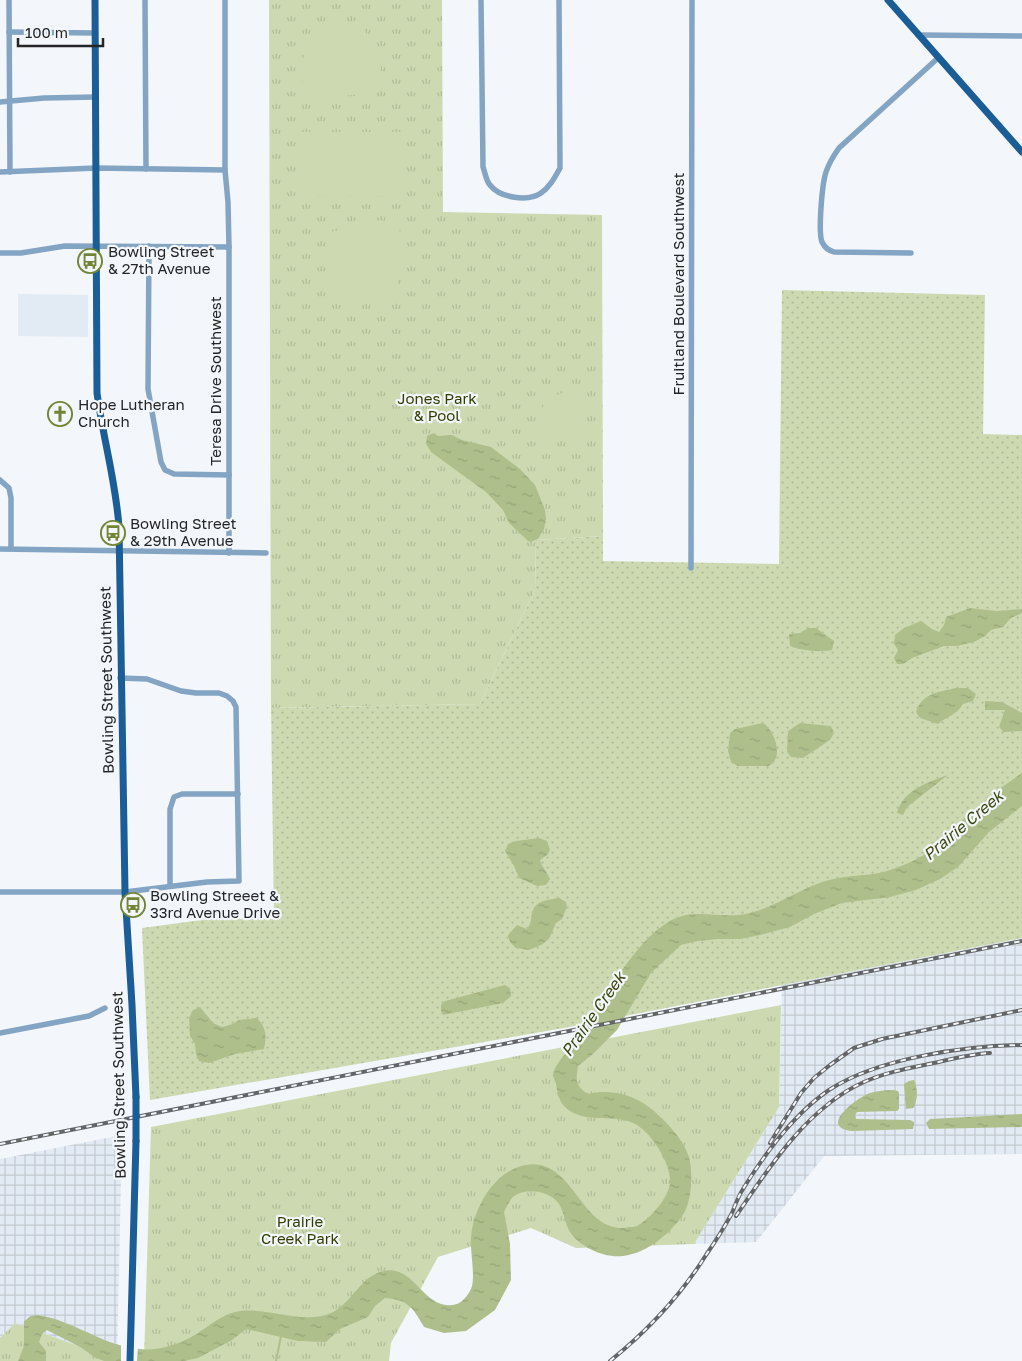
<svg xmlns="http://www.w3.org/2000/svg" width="1022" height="1361" viewBox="0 0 1022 1361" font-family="'Golos Text',sans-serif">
<defs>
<pattern id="industrial-grid" width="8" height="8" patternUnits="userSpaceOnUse" patternTransform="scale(1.25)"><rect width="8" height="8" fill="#e2ebf4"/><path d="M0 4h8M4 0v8" fill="none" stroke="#c2c9d1"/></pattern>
<pattern id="grass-dots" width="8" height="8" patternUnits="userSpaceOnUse" patternTransform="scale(1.25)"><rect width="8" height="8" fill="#cddab1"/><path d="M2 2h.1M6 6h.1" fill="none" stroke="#b0bb98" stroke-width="1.8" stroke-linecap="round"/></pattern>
<pattern id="park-tufts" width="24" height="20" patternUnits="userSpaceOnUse" patternTransform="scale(1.25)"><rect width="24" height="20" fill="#cddab1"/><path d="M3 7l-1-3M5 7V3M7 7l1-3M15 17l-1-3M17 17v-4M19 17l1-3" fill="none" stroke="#b0bb98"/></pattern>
<pattern id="water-ripples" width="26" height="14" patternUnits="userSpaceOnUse" patternTransform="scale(1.25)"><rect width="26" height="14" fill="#afbf8b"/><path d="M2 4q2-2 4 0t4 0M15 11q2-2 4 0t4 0" fill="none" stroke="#96a478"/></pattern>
</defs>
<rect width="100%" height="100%" fill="#f3f6fa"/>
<polygon fill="#e2ebf4" points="18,294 88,295 88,337 18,336"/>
<g fill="url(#industrial-grid)">
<polygon points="1022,938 1022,1154 824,1156 756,1242 694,1244 779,1107 782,985"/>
<polygon points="122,1135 117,1360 15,1323 0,1338 0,1159"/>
</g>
<polygon fill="url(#grass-dots)" points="782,290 985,295 983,434 1022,435 1022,938 564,1028 150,1100 142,928 209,919 274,919 271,708 480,704 535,590 536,540 603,536 603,561 779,564"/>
<g fill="url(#park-tufts)">
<polygon points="269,0 442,0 443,212 602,215 603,536 536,540 535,590 480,704 271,708"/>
<polygon points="781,1005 779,1107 694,1244 576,1248 531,1228 438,1257 391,1343 389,1361 144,1361 151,1127"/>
<polygon points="15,1323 117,1360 117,1361 0,1361 0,1338"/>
</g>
<g fill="#cddab1">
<polygon points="334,19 357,24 372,39 381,60 381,80 375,93 329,97 310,96 303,89 301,67 312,24"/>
<rect x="297" y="132" width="104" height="64"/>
<path d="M381,220C385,222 389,223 392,224C416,237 398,278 393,298C387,300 380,303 374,304C368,305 361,301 355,300C321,291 322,260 330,232Z"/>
<path d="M571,390L588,395L585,435L578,439L541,436C535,407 545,398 571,390Z"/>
</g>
<g fill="url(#water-ripples)">
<polygon points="434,433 438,436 452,435 462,440 491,447 520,469 535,485 545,510 546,519 544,529 538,539 530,542 527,540 509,523 503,510 486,492 431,452 426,444 427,436"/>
<polygon points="970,608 997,611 1022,609 1022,613 1011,618 1003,627 991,630 985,636 974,642 957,646 944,646 912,658 903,664 897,664 894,658 898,650 894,644 895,635 904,628 921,621 932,629 939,632 944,625 946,617"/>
<path d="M808,628H816L834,641L832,650C820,652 801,651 790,646L789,634L800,633Z"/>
<path d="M956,688H968L976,694L973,701L963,704C957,715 947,716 938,724L920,718L916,712C922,693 939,692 956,688Z"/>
<polygon points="985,701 1002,702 1022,713 1022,731 1004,732 999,727 1005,710 985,710"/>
<path d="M763,723C773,729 781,750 775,760C774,763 771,764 769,766H738L731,762L728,751L730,733L735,729Z"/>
<polygon points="800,723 831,726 834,733 830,740 803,758 791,757 787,752 788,731"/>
<path d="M1022,773V806L989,832L958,867L940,879L916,890L890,897L842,903L814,914L790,927L760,935L740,939H718L698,941L681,945L651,973L617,1030L593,1054L578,1066C576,1081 575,1085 588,1094C610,1089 631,1094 649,1107C664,1119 683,1138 689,1157C693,1172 692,1199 684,1213C671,1233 648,1253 623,1256C604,1258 581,1248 570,1232C565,1224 564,1212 559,1204C551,1191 526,1187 514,1196C510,1199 507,1207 504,1212L510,1244L511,1280L495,1310L466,1331L444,1333L424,1327C413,1308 409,1300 385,1298L375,1306L368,1317L340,1329L326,1342L298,1341L246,1329L232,1340L198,1358L184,1361H104L94,1357L82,1348L47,1330L42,1334L39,1342L46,1351V1361H18L24,1346V1321C27,1320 28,1317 31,1316C47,1311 91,1335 107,1341C117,1345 128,1347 139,1349C157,1351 177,1345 193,1336C207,1328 219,1316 235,1312C265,1305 303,1326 331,1313C351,1304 359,1279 380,1272C415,1260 423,1314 457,1304C464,1301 470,1293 472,1286C475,1273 470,1252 471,1238C473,1210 491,1177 518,1167C575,1148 578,1238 630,1227C632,1227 635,1227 637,1226C650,1219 670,1196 670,1182C671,1163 650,1130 633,1123C613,1114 589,1123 570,1111C559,1104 558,1095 556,1084C555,1081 554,1079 553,1076C553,1071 556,1066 559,1062C563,1055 570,1050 575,1043C587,1026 596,1006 609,988C626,965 643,938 668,922C691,908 714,917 739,915C772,911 798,888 829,880C850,874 873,877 893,869C908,864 924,856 936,847C945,840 951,831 958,824C978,805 1000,788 1022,773Z"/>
<path d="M948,775L907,807L903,815L897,813C903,790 928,782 948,775Z"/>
<path d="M539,838L547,841L550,850L547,855L540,860C542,867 547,872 550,879L546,885L537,886L519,878L514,866L505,851L508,844L516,841Z"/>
<path d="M559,898L566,902L567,907L562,919L556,923L549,939L541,945L529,950L516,948L510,942L508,935L517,925L527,929C531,924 531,920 532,913C535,900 548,900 559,898Z"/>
<polygon points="505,985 510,988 511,996 503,1003 443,1015 441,1011 441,1005 445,1001"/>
<path d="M200,1007L213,1023L222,1027L233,1024L239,1020L257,1018C266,1028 267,1035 264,1049L235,1054L209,1063L199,1061L196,1054L195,1044L190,1036L189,1018L193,1010Z"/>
<path d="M914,1080C918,1087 918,1102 913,1108L906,1109L904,1084L909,1081Z"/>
<path d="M893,1090L898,1091L899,1093V1109L897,1111L857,1112L855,1115L856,1119L910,1120L914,1122L913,1129L853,1131C817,1128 856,1098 870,1093C877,1091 885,1090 893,1090Z"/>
<polygon points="1022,1114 1022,1127 929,1129 926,1123 930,1119"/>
</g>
<polygon fill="#f3f6fa" points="121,1342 138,1346 137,1361 121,1361"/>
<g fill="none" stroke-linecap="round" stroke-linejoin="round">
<polyline stroke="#afbf8b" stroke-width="2" points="276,1361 281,1336"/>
<g stroke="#84a4c4" stroke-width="5.5">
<polyline points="9,0 10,172"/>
<polyline points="145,0 146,169"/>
<polyline points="225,0 225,170 228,202 229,247 229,553"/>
<path d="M481,0L483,167C485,172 486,181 490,185C500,198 528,202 541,193C550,187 555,177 560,168L559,0"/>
<polyline points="9,32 95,33"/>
<polyline points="918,35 1022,36"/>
<polyline points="0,102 44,98 96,97"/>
<polyline points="0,172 96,168 225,170"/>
<polyline points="149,246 148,389 161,462 165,470 174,474 229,475"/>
<polyline points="0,253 21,253 65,246 229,247"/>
<path d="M911,253L834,252C828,250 825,248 822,242C818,232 822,184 826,172C829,163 834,155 839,148L938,58"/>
<polyline points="0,480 9,488 11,498 11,548"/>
<polyline points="0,549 266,553"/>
<polyline points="691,568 692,0"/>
<polyline points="170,886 170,809 174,797 182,794 238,794"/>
<polyline points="0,892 125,892 207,882 239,881 236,707 233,701 227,696 219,693 196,693 181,691 147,679 120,678"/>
<polyline points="0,1033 89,1016 105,1008"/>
</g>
<g stroke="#1b5d96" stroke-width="7">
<path d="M95,0L97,393C103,438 116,482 119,527L125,892L132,1005L136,1097"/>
<polyline points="888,0 1022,152"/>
<polyline points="130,1361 136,1141"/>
</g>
<defs>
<g id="rail">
<polyline points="770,1143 801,1093 814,1078 830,1065 854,1048 882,1039 1022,1010"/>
<polyline points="0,1144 1022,941"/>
<path d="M736,1216C769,1167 808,1107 864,1082C886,1072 910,1068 934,1063C952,1059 971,1054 990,1053"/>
<path d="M610,1361C646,1332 681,1295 706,1255C715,1242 724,1228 732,1213C735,1205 738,1197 743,1189C764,1155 795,1113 829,1090C878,1058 964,1046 1022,1045"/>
</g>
</defs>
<use href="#rail" stroke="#636567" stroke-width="4"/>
<use href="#rail" stroke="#f3f6fa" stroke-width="2" stroke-dasharray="5.5" stroke-linecap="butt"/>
<polyline stroke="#1b5d96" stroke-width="7" points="136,1097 136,1141"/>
</g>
<defs>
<symbol id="bus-ring" viewBox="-11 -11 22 22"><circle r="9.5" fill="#f3f6fa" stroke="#728536" stroke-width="1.5"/><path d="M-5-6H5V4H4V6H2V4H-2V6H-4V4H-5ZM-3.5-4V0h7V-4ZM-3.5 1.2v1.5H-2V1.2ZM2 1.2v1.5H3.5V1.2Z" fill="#728536"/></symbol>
<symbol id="church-ring" viewBox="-11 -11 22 22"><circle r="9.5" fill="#f3f6fa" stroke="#728536" stroke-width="1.5"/><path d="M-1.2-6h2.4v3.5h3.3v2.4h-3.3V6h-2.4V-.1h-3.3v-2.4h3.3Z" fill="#728536"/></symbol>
</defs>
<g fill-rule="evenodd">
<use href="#bus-ring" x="76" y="247" width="28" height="28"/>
<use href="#church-ring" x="46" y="400" width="28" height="28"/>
<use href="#bus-ring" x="99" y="519" width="28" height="28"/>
<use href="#bus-ring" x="119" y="891" width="28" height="28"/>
</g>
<g text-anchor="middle" stroke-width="4.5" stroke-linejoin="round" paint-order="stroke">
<g font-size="15" fill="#242526" stroke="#f3f6fa" text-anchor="start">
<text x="108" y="257">Bowling Street<tspan x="108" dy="17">&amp; 27th Avenue</tspan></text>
<text x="78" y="410">Hope Lutheran<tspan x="78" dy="17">Church</tspan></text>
<text x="130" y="529">Bowling Street<tspan x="130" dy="17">&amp; 29th Avenue</tspan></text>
<text x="150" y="901">Bowling Streeet &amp;<tspan x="150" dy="17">33rd Avenue Drive</tspan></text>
</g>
<g font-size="15" fill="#242526" stroke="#f3f6fa">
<text transform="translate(679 284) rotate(-90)" y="5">Fruitland Boulevard Southwest</text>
<text transform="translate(216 381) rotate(-90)" y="5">Teresa Drive Southwest</text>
<text transform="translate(107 680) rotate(-91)" y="5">Bowling Street Southwest</text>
<text transform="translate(119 1085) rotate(-91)" y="5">Bowling Street Southwest</text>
</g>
<g font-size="15" fill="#323e00" stroke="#f3f6fa">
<text x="437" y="404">Jones Park<tspan x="437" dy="17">&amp; Pool</tspan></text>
<text x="300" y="1227">Prairie<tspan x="300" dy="17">Creek Park</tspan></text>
</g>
<g font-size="16" font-style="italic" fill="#3a460b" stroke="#f3f6fa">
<text transform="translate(963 825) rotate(-40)" y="6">Prairie Creek</text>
<text transform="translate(593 1014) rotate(-55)" y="6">Prairie Creek</text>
</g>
</g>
<path d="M18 38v8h85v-8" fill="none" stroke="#242526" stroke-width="2.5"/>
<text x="25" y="38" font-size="15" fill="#242526" stroke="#f3f6fa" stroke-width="4" paint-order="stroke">100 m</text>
</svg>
